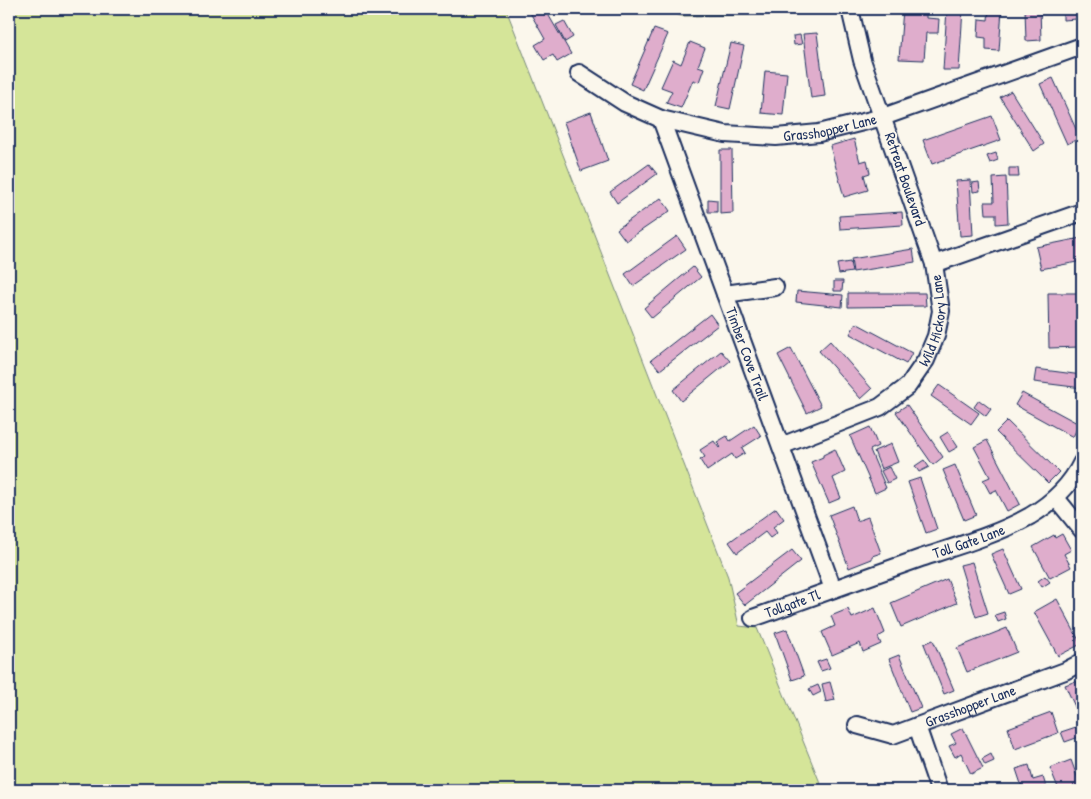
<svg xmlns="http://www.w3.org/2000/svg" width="1091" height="799" viewBox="0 0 1091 799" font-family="'Patrick Hand',sans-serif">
<rect width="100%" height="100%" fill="#fbf7ec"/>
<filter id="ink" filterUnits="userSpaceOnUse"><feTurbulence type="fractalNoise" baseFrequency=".02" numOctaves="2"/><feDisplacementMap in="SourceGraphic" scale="10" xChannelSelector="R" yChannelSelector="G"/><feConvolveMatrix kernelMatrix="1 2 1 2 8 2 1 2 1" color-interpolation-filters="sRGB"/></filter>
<g filter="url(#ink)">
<g fill="#d5e599" stroke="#788a7c">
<polygon points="9,9 506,9 728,577 739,626 757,628 823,790 9,790"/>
<polygon points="662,9 821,9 823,14 681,16"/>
</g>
<g fill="#dfadcc" stroke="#1b2f5e">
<polygon points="528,9 545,9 571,54 557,62 553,55 544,60 535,45 545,39"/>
<polygon points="903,9 926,9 926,18 939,19 938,33 926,33 924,60 899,59"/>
<polygon points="947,9 963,9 959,70 943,70"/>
<polygon points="989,9 1002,9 999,51 986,50 986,38 978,37 979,19 988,20"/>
<polygon points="1025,9 1040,9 1041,40 1026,41"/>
<polygon points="1063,9 1076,9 1077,19 1063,20"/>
<polygon points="564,21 573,37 565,42 556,25"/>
<polygon points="654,29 668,34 643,90 630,84"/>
<polygon points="817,33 825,96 811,98 803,34"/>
<polygon points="800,35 802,44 794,45 793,36"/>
<polygon points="690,42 705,48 698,66 704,68 699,82 693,80 681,108 666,103 672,91 661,87 673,60 681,64"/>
<polygon points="731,43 744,46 730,109 716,106"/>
<polygon points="765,71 787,73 783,115 761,113"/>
<polygon points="1053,78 1080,138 1067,144 1040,84"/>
<polygon points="1011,91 1044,144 1034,151 1000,97"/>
<polygon points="591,112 608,161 581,171 564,122"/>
<polygon points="992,116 1001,140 932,164 923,140"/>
<polygon points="854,139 860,162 867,160 870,173 864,175 868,190 844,197 830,146"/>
<polygon points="720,150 732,150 733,213 720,214"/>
<polygon points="996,153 998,160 990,163 987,156"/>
<polygon points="649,164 657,174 617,203 610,192"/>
<polygon points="1009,168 1018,168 1019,177 1009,177"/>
<polygon points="1006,177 1008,223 996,224 996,214 986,214 985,202 994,202 993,178"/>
<polygon points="970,180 973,235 960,236 956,181"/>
<polygon points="979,182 980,191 973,192 972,183"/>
<polygon points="661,198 670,211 626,241 617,229"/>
<polygon points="708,199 717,200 717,212 708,212"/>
<polygon points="902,212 903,225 840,229 839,216"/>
<polygon points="677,236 686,249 633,286 625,274"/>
<polygon points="1081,238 1082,261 1041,269 1036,247"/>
<polygon points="913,249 915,262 853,272 851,259"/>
<polygon points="850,262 852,272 839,274 837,264"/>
<polygon points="693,267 701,277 652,318 644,308"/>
<polygon points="834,281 843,281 842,291 834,291"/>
<polygon points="797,291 843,295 842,307 796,302"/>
<polygon points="848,293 925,293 926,306 848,307"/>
<polygon points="1048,293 1077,293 1079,347 1049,348"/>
<polygon points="710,314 718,325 660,370 651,360"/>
<polygon points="856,323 912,353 906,364 850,334"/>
<polygon points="830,341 872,389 861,399 819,351"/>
<polygon points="791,348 821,406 807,413 778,355"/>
<polygon points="721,351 730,361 681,401 673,390"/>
<polygon points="1036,369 1082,375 1082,388 1034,382"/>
<polygon points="939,385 979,413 971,424 931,396"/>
<polygon points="1022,393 1079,424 1073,437 1015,405"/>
<polygon points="979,400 991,409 986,416 974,407"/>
<polygon points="907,405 943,457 933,465 896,412"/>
<polygon points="1007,421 1059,472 1048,483 996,432"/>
<polygon points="754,425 761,436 742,448 745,453 735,459 732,454 707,471 700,460 705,457 700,450 714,441 719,448 720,447 717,442 727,436 730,441"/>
<polygon points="870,427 878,446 870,450 886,488 875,493 850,436"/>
<polygon points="948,432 958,447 949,452 940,437"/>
<polygon points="987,440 1020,504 1007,511 996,490 990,493 983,480 990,477 974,447"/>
<polygon points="891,444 898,462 881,469 874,451"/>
<polygon points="835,449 845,472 833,478 841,498 829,503 811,462 823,457 823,455"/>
<polygon points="924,460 929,467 919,472 915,466"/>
<polygon points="955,465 976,515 964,520 943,470"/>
<polygon points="889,467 895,479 887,483 881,471"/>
<polygon points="920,478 937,529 926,533 908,482"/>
<polygon points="852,506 857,521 868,517 881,553 872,556 872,559 849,568 829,515"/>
<polygon points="776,508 784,519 773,527 777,533 770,538 765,532 737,553 729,542"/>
<polygon points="1062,534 1071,550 1064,554 1071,567 1050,578 1033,547 1054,535 1055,538"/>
<polygon points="1003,549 1021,589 1009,594 991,554"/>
<polygon points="792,550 801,561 745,605 735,593"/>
<polygon points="972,562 988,613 976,617 960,565"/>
<polygon points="1045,576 1050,582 1042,587 1038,581"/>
<polygon points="947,579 957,603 901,627 891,603"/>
<polygon points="1057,599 1081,644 1058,656 1034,612"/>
<polygon points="875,608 885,633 878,637 881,644 863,652 860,643 832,655 822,632 835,626 831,616 848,609 852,618"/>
<polygon points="1004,612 1006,619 998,622 995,615"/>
<polygon points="1007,628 1017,652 967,672 957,648"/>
<polygon points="787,629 804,676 792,680 775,633"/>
<polygon points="933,640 954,690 944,694 924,644"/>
<polygon points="899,655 921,708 910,712 889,659"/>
<polygon points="826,659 830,668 821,671 817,662"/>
<polygon points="1076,681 1082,695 1082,722 1065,685"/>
<polygon points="830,682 835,700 826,702 822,684"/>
<polygon points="818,685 821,692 813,696 809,689"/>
<polygon points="1051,712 1058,733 1015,749 1008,728"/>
<polygon points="1076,727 1079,737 1065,742 1061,732"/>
<polygon points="963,728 983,768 971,774 961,753 955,757 949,746 956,743 951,734"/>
<polygon points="991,754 994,761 985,765 982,759"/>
<polygon points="1071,760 1078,779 1082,778 1082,790 1059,790 1050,768"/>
<polygon points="1029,765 1033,780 1043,777 1047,790 1023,790 1016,769"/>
</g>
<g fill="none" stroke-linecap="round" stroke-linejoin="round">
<defs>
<g id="street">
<path id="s1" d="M579,73L625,103L661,119L725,134L776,137L819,133L883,117L1082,46"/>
<path id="s2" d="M661,119L725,294L833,589"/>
<polyline points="934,264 1082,212"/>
<polyline points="725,294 775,287"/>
<path id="s3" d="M781,446L880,407L908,386L926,360L936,336L941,311L934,264L862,60L850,9"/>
<polyline points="1056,498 1082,530"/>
<path id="s4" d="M753,618C808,598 865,578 921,558C957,546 996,535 1030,516C1052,503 1071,485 1082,462"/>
<path id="s5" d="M857,725L893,735L1065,671L1082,662"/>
<polyline points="917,726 939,790"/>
</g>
</defs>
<use href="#street" stroke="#1b2f5e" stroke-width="20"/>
<use href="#street" stroke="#fbf7ec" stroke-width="16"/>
</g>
</g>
<g text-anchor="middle" stroke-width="4" stroke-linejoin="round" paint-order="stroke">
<g font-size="15" fill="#1b2f5e" stroke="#fbf7ec">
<text dy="5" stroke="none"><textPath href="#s1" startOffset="266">Grasshopper Lane</textPath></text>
<text transform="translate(905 179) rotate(71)" y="5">Retreat Boulevard</text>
<text dy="5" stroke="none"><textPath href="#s3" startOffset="214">Wild Hickory Lane</textPath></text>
<text dy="5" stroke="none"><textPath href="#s2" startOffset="250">Timber Cove Trail</textPath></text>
<text dy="5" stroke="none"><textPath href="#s4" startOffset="229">Toll Gate Lane</textPath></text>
<text dy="5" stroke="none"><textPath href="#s4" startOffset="42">Tollgate Tl</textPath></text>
<text dy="5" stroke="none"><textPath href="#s5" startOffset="120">Grasshopper Lane</textPath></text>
</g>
</g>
<rect width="1091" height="799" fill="none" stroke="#fbf7ec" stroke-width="30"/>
<rect x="15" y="15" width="1061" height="769" fill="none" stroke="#1b2f5e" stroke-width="2" filter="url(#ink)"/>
</svg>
